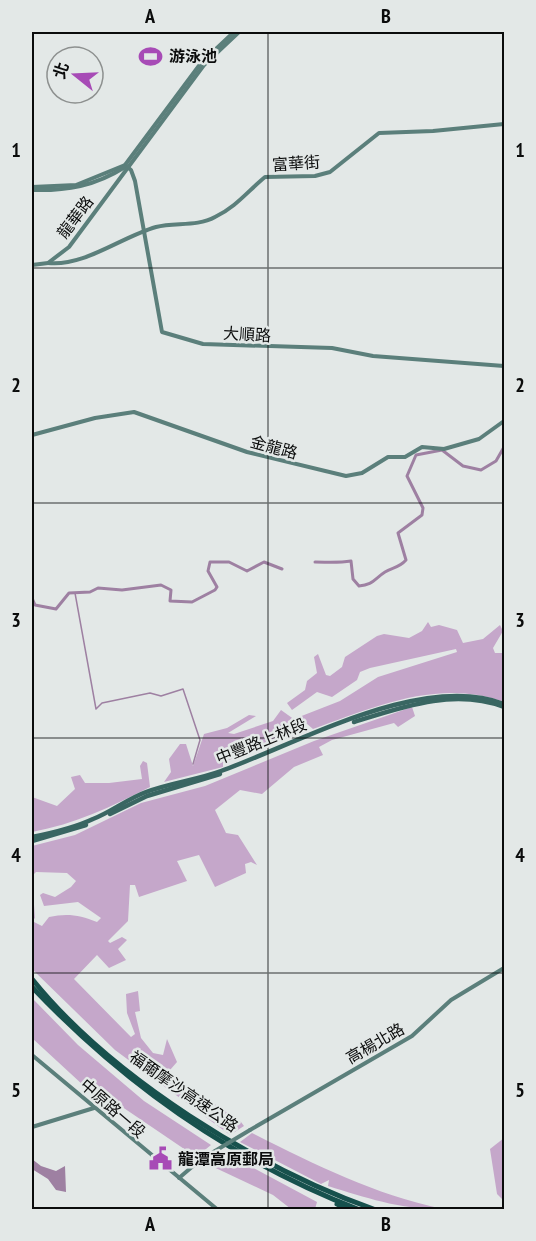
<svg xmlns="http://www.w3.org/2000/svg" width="536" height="1241" viewBox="0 0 536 1241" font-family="'PT Sans Narrow','Noto Sans TC',sans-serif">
<rect width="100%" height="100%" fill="#e3e8e7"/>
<g fill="#c5a7ca">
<path d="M428,622L431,627L439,625L457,630L463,643L483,639L500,625L503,631L493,648L495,653H503L504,649V702C439,678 374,707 313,729L299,717L340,701L378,677L457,652L456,649L370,668L360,672L357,680L332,697L317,692L292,710L287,703L305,690L307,681L317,673L314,657L318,654L326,675L330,676L342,667L345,657L377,636L384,634L409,638L422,631Z"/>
<path d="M412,707L415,716L398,727L394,723L332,740L319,747L323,755L294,767L262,794L240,790L215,810L226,833L238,835L257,865L251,862L245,864L246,873L215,887L199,855L177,861L187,881L139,897L135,885H130L128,921L108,941L110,943L122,937L127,940L118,949L126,960L109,968L97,955L74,979L131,1037L135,1034L127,1013L126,994L138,991L140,1011L135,1012L141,1038L153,1053L163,1055L167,1039L177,1062L170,1070L175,1077L241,1122L244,1126L230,1135L115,1050L32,969V921L42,926L49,917C67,913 80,915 97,922L101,918L78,902L44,906L40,895L43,893L55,897L71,887L76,881L67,873L36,872L32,876L35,919L32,916V846L75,835L141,803L205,786L314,741Z"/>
<polygon points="281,710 309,730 229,760 223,763 223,767 156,784 164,782 171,772 169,759 180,744 186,744 193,766 204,734 227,728 249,715 256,716 228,733 234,734 273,721"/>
<path d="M143,761L147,763L150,787C111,807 75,824 32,832V797L57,806L75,789L71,777L80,775L85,783H109L142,779L140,766Z"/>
<polygon points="32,998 78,1045 144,1101 211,1145 196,1157 112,1100 83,1085 32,1038"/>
<path d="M252,1133C316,1165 373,1194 443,1209C402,1210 367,1198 328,1186L329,1180L321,1184L240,1142Z"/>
<polygon points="504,1138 504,1201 497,1194 490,1149"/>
<polygon points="224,1152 317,1202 315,1209 291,1209 273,1195 205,1163"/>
</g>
<polygon fill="#9e80a2" points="32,1159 41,1166 56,1171 65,1166 66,1192 56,1190 48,1179 32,1169"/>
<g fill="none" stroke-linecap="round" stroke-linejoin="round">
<polyline stroke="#9e80a2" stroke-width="1.5" points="75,593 96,709 102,703 150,693 161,696 183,689 200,740 193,764"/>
<g stroke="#9e80a2" stroke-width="3">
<path d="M315,562C328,562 338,563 351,561L353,579L359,586C373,585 374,579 385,572C393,567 399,568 406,560L398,533L422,515L423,508L407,476L416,455L442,450L463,466L481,470L496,461L504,447"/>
<polyline points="32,598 35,605 56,609 69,593 90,592 98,588 122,590 161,585 171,590 170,601 192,602 215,590 217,587 208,571 210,562 229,562 247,571 264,562 282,569"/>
</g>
<g stroke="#5b7f7b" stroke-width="4">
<polyline points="125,165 131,170 135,181 162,332 203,344 332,348 373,356 504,366"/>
<polyline points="32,187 76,185 125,165 201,63 234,32"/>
<path d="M32,190C67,191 95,186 125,167"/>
<path d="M48,263C84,267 121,237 156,227C175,222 197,227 215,217C236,207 248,191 265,177L315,176L330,172L379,133L433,131L504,124"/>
<polyline points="32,265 48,263 69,247 204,65 239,32"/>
<polyline points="32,435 95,418 134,412 247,452 346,476 362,473 388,457 405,457 422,447 444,449 479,439 504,421"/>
<polyline points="32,1055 218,1210"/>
<polyline points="32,1127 94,1108"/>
<polyline points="250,1130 412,1036 451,1000 504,968"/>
<polyline points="179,1178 200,1160"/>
</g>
<g stroke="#396662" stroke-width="4.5">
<path d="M354,722C402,707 454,688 504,707"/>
<polyline points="110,814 147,796 220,774"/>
<path d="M32,837C52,833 74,828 93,819C111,812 127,799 146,792C170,783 196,780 221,771C299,743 422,672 504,704"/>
<polyline points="32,841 86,825"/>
</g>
<g stroke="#17514d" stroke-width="5">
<path d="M32,979C111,1077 257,1168 376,1210"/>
<path d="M32,987C125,1085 233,1161 360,1210"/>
<polyline points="337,1204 349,1210"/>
</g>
<polyline stroke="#5b7f7b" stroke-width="4" points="200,1160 250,1130"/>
</g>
<path fill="none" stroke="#0b0c0c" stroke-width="1.5" stroke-opacity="0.55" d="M268,32V1210M32,268H504M32,503H504M32,738H504M32,973H504"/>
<defs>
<symbol id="stadium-bare" viewBox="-9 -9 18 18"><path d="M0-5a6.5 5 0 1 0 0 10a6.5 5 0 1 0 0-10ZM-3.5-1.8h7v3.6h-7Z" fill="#a74bb6" stroke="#e3e8e7" stroke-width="2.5" paint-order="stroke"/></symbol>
<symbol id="civic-bare" viewBox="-9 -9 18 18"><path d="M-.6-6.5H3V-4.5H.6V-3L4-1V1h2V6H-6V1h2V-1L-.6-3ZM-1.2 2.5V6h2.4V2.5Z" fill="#a74bb6" stroke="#e3e8e7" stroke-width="2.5" paint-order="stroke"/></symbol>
</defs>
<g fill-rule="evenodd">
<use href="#stadium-bare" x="134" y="40" width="33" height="33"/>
<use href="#civic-bare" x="144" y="1142" width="33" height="33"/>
</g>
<g text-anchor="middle" stroke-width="5" stroke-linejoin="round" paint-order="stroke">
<g font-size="16" font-weight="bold" fill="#0b0c0c" stroke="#e3e8e7" text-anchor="start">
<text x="169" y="62">游泳池</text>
<text x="178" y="1165">龍潭高原郵局</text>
</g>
<g font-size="16" fill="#0b0c0c" stroke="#e3e8e7">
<text transform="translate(296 163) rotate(-4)" y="6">富華街</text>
<text transform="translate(75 217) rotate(-53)" y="6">龍華路</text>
<text transform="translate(247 334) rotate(3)" y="6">大順路</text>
<text transform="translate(274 447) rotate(15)" y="6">金龍路</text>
<text transform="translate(261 741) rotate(-22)" y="6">中豐路上林段</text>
<text transform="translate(375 1043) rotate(-30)" y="6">高楊北路</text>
<text transform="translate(184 1091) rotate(35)" y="6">福爾摩沙高速公路</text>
<text transform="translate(113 1108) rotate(41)" y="6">中原路一段</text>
</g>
</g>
<rect width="536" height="1241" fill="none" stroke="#e3e8e7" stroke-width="66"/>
<g transform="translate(75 75) rotate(288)"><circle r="28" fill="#e3e8e7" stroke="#8d908f" stroke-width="1.5"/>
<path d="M0-4.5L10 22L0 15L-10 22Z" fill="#a74bb6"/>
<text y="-9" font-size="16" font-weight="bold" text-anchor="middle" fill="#0b0c0c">北</text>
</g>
<rect x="33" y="33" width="470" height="1175" fill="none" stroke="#0b0c0c" stroke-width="2"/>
<g font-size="20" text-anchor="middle" font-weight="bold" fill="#0b0c0c">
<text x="150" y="23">A</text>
<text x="386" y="23">B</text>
<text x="16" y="157">1</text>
<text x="520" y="157">1</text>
<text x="16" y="392">2</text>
<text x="520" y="392">2</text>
<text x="16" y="627">3</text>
<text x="520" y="627">3</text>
<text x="16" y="862">4</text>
<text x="520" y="862">4</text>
<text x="16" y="1097">5</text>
<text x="520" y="1097">5</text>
<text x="150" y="1231">A</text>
<text x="386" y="1231">B</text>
</g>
</svg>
